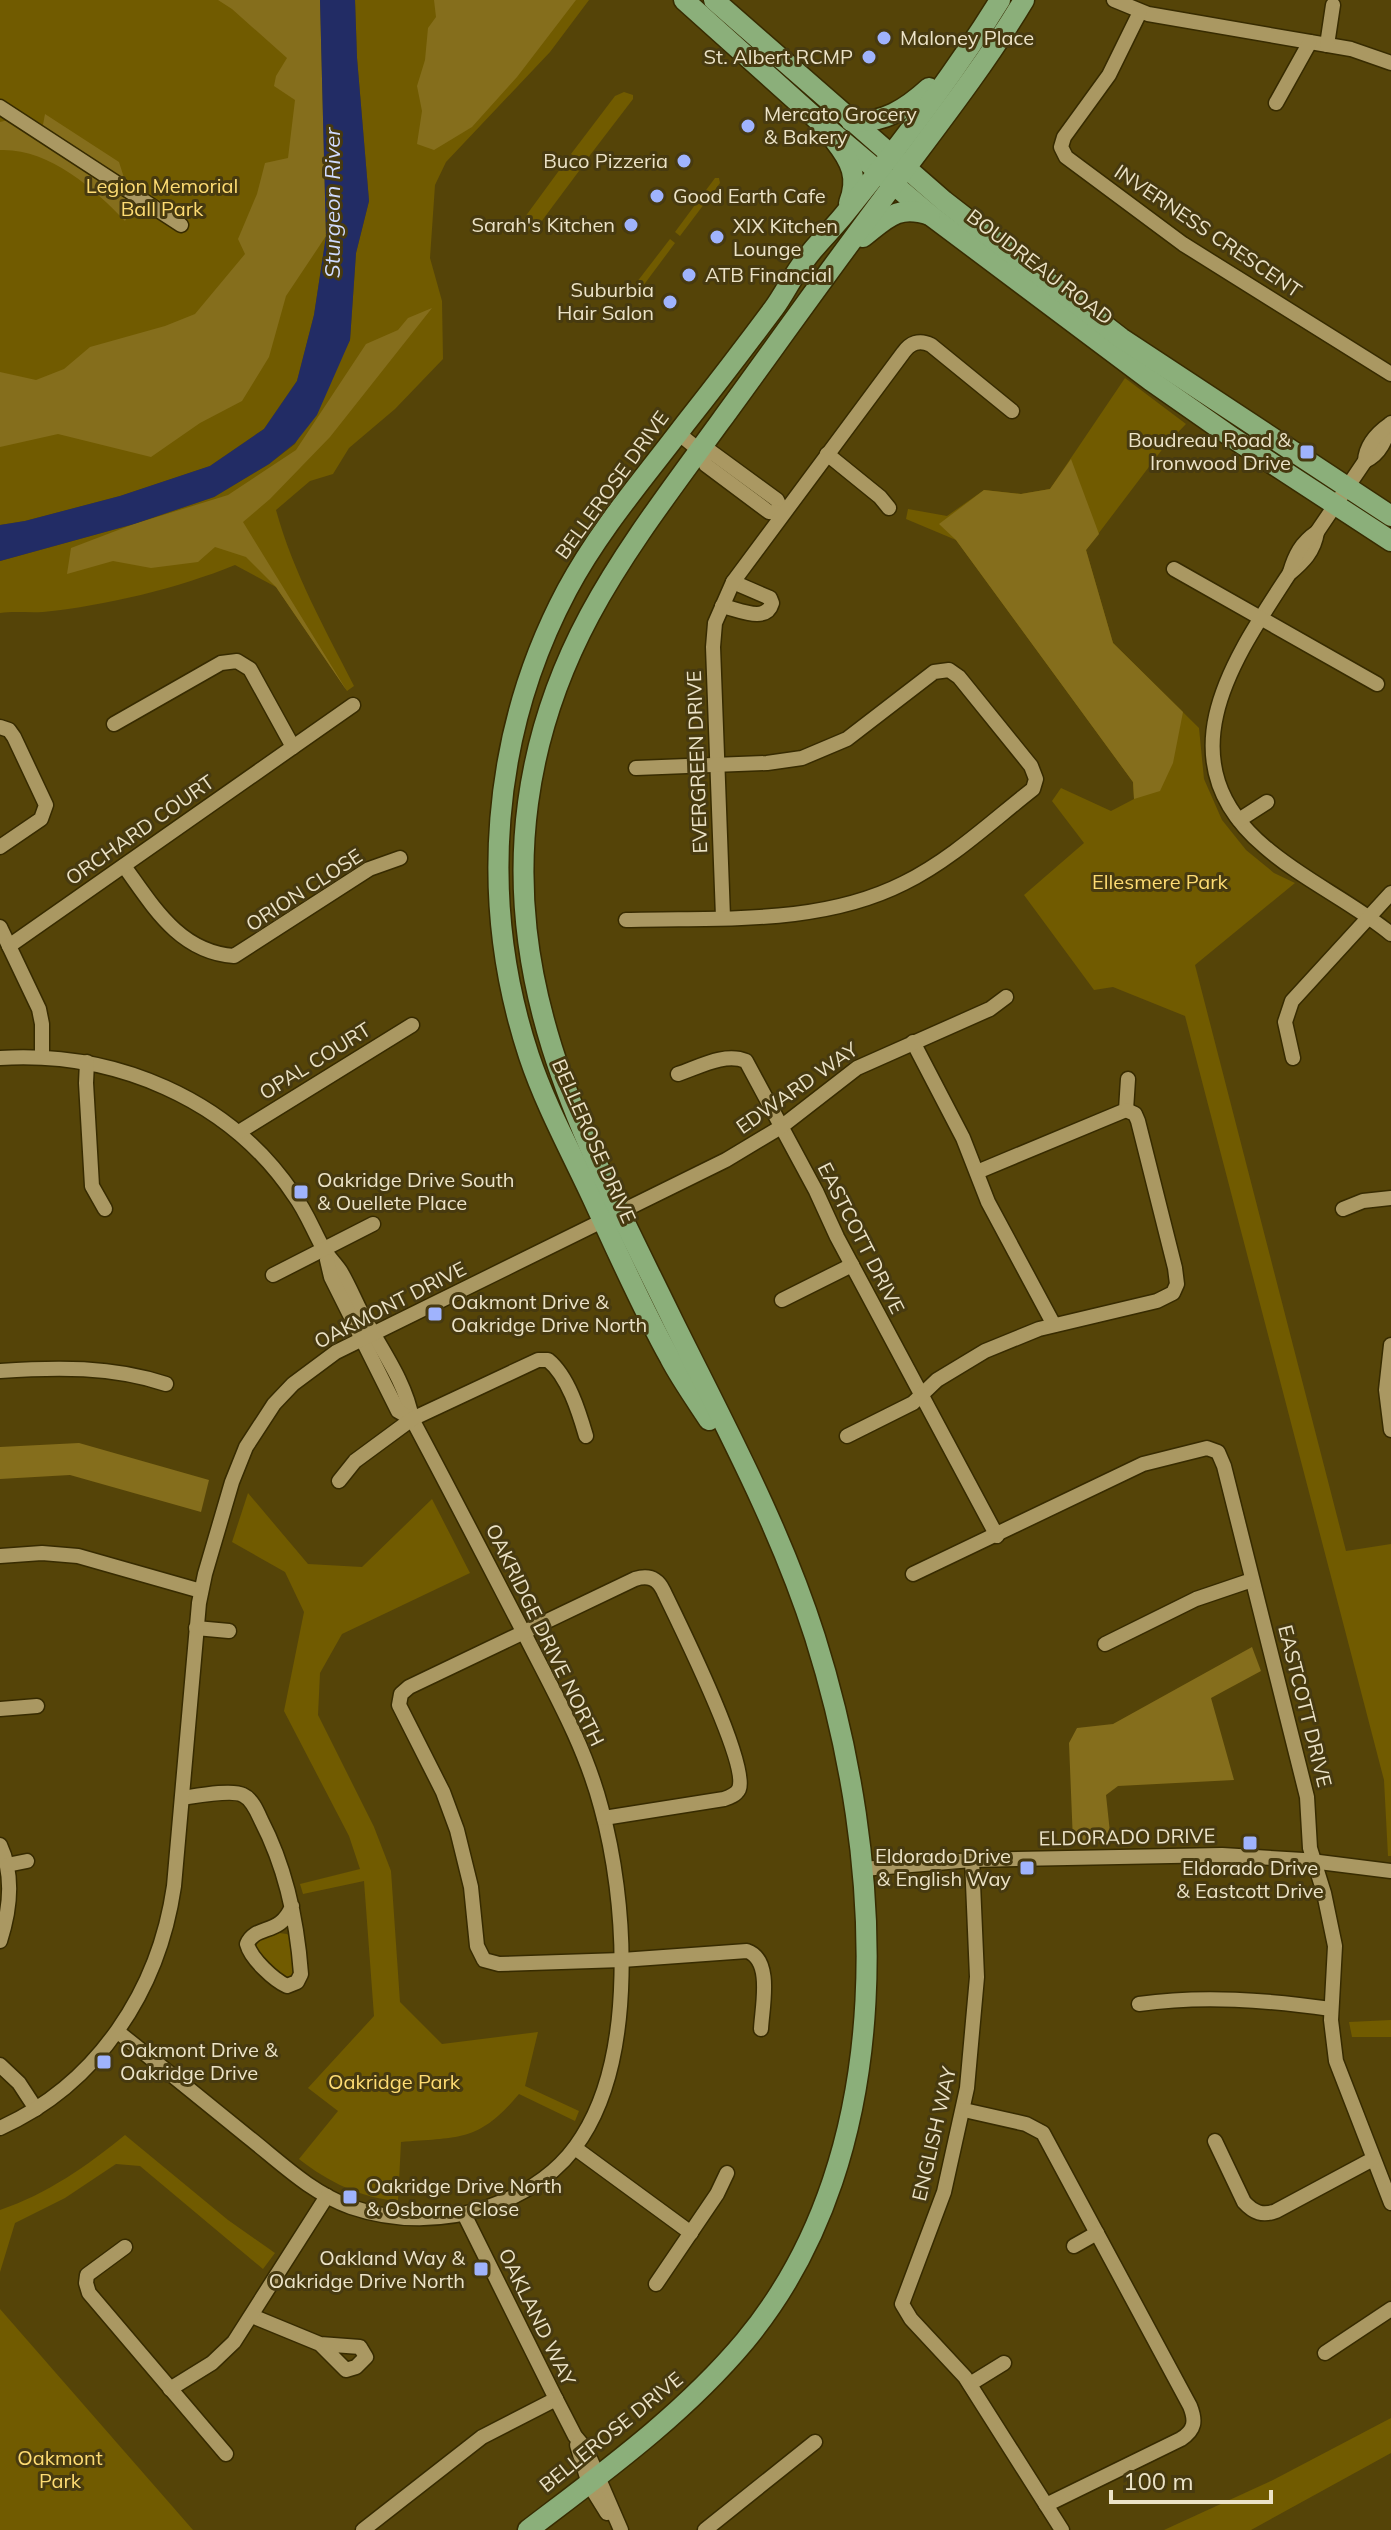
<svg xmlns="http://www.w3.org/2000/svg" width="1391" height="2530" viewBox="0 0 1391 2530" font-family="Mulish,sans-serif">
<rect width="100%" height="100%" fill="#554408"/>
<g fill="#715b00">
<polygon points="0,0 320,0 326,236 314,315 297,381 264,429 210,466 120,496 25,521 0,525"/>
<path d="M355,0H589L550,52L446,162L435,185L430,258L442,301L443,359L395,409L349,448L333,474L310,481L276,510C293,572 325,629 354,686L347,691L276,587L235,565C179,588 104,606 43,612C29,613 14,611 0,613V561L134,524L214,497L269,464L295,444L350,340L356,253L369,201L357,58Z"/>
<polygon points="624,92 633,95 633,99 584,163 571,154 615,96"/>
<polygon points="566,161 579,171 535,230 529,232 524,226 525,217"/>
<polygon points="715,178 719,178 720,183 680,236 675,232"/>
<polygon points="670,239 675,243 637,294 632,296 630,291"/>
<polygon points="1125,378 1186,424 1164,447 1086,550 1113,643 1199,728 1204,779 1222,820 1246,850 1274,873 1295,883 1195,965 1346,1551 1391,1544 1391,1856 1388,1856 1384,1780 1185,1016 1113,987 1094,990 1024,895 1084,843 1052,801 1061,788 1111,811 1134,799 1133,782 956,540 906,519 908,509 947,516 984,490 1021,494 1050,489"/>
<path d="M248,1493L308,1564L362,1567L432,1499L470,1573L342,1634L320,1673L318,1715L374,1827L391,1871L400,2002L442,2044L538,2032L525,2086L579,2111L575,2121L519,2094C479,2142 460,2137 401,2142L398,2201C361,2198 328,2182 299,2159L338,2111L308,2088L374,2016L364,1881L303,1894L300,1884L360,1869L349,1836L284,1711L304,1612L285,1572L232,1542Z"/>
<polygon points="279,1933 287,1934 291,1938 296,1969 290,1977 285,1977 259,1953 256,1946 260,1939"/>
<polygon points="1391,2020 1391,2037 1352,2037 1349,2022"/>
<path d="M125,2135L228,2220L275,2253L263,2269L140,2166L116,2164L65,2198L15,2223L0,2272V2210C47,2194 87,2166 125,2135Z"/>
<polygon points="0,2309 193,2530 0,2530"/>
<polygon points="1391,2418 1391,2453 1251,2530 1164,2530 1273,2480"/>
</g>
<g fill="#856e1c">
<polygon points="218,0 320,0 326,236 286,296 269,357 242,401 200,423 151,457 58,434 0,447 0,372 36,380 64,369 90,347 165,326 195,314 245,254 238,239 257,194 265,163 288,158 295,100 274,86 276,76 287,58 232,9"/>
<polygon points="434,0 576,0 517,77 472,127 434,150 417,144 422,111 417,86 425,60 428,28 436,17"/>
<path d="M45,114L119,162L133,206L125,221C94,188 48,148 0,150V122L8,120L40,141Z"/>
<polygon points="432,308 330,437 270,499 243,522 347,691 276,587 246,557 215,547 198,562 151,568 113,561 67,574 71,548 134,524 228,495 296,450 366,344 398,330 408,318"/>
<polygon points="1071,459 1099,534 1086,550 1113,643 1183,712 1173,763 1160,791 1134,799 1133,782 956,540 939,524 984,490 1021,494 1050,489"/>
<polygon points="79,1443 209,1480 201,1512 70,1475 0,1479 0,1447"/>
<polygon points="1252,1647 1261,1671 1211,1698 1234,1780 1118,1786 1106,1795 1111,1842 1073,1842 1069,1743 1077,1728 1113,1724"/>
</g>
<polygon fill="#222c65" points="320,0 355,0 357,58 369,201 356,253 350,340 317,415 295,443 269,464 214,497 134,524 0,561 0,525 25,521 120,496 210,466 264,429 297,381 314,315 326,236"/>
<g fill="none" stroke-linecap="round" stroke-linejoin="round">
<defs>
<g id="minor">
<polyline points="1114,0 1148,14 1351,49 1391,63"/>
<polyline points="1140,12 1109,75 1064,137 1061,147 1066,157 1183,244 1391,374"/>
<polyline points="1327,45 1333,5"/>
<polyline points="1276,103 1310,42"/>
<polyline points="0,107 181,225"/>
<polyline points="678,433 699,450 710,451 777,500 783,513"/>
<polyline points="699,450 706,465 769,512 783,513"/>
<polyline points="827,454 880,497 889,508"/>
<path d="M1365,461C1381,454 1386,438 1391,423"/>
<path d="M1317,532C1314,552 1303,562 1289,574C1233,660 1162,760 1265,847C1303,880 1352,902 1391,934"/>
<polyline points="1174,569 1377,684"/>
<path d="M1290,572C1295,555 1301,543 1317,532L1365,461C1366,444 1377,433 1390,424"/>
<path d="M722,606C738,609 766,624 772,603L770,598L733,582"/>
<polyline points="114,724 221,663 237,661 250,669 293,747"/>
<polyline points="0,727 9,730 14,737 46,805 41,819 0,847"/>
<polyline points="1239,820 1267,802"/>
<path d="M124,866C153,906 179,952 234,956L369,869L400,858"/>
<path d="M723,917L713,647L715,623L733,582L903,353C910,343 919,339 931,345L1012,411"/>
<path d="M626,920C718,917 819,926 904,883C951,860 992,821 1033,789L1036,779L1031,766L959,677L949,670L934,672L847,739L802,758L767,763L636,768"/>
<polyline points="0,927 9,946"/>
<polyline points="913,1042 963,1138 988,1202 1054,1325"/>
<polyline points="42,1057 42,1024 39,1009 9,946 353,705"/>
<path d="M0,1058C114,1051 229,1098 294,1195C306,1211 313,1230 323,1248C328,1257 336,1264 341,1272C348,1284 354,1298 360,1310C378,1345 406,1381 412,1419C451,1492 488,1564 526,1637C554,1692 585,1746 601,1807C627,1900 636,2053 582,2137C561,2171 526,2194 488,2207C444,2222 395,2222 351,2207C311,2193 280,2162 247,2136C204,2101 161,2066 118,2032"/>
<polyline points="1293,1058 1285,1022 1292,1001 1391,893"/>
<polyline points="87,1062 86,1083 92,1186 105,1209"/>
<path d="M678,1074C699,1067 725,1052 746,1061L816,1191L837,1237L997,1536"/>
<polyline points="239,1132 412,1025"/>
<polyline points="977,1172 1126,1110 1128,1079"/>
<polyline points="1343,1209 1363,1201 1391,1198"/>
<polyline points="327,1260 331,1277 398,1411 412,1419"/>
<polyline points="273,1275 373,1224"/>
<polyline points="782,1300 852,1265"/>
<polyline points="1391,1345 1386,1390 1391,1430"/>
<path d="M0,1371C56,1367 112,1366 166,1384"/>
<polyline points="847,1436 913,1403 937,1380 985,1351 1039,1329 1157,1301 1173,1293 1177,1284 1175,1268 1138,1121 1135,1114 1126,1110"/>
<path d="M339,1481L355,1461L412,1419L538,1360H548C568,1376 579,1412 586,1436"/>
<polyline points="0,1556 42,1553 78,1556 201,1591"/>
<polyline points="913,1574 1143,1464 1207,1448 1218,1452 1224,1466 1307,1797 1310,1848 1324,1893 1335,1946 1331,2020 1336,2061 1391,2203"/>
<polyline points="196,1628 229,1631"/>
<polyline points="1105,1644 1196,1599 1252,1580"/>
<polyline points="0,1709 37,1706"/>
<path d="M182,1798C196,1796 232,1789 243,1795C252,1799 257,1811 261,1820C286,1868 297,1920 301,1974L297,1982L287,1986C274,1980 251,1959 247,1944C255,1924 281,1936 292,1906"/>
<path d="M604,1818L724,1799C730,1797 736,1795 739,1789C749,1764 677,1619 663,1590C657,1578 648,1575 635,1579L409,1687L401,1694L399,1705L443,1792L457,1830L471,1887L477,1946L484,1960L499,1964L622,1960L747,1951C773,1960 762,2007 761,2029"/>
<path d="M0,1845C14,1875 10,1910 0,1941"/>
<polyline points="972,1860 977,1977 967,2088 944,2192 902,2304 911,2319 965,2377 1062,2530"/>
<polyline points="7,1865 27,1861"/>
<polyline points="863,1869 972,1860 1222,1855 1303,1860 1391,1871"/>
<path d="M1139,2004C1203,1995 1267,2000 1331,2009"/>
<polyline points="0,2065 19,2083 36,2109"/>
<path d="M964,2110L1026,2124L1043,2133L1190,2406C1196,2421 1195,2430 1181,2439L1046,2505"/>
<path d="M0,2128C98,2084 159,1990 174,1886L199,1603L205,1574L232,1482L246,1447L274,1404L293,1384L336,1352L726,1160L781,1127L857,1068L990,1009L1006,997"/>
<path d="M1215,2141L1244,2202C1254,2213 1263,2216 1276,2211L1373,2159"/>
<polyline points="575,2148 691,2233"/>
<polyline points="464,2214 556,2399 575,2436 586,2449 621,2530"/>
<polyline points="1074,2246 1097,2233"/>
<polyline points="125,2247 87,2275 86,2283 89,2293 226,2454"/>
<polyline points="656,2284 717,2194 727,2173"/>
<polyline points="252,2316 320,2344 360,2347 366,2357 356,2367 346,2370 320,2344"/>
<polyline points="1325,2353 1391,2309"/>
<polyline points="970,2384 1004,2363"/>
<polyline points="170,2389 212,2363 234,2342 327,2196"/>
<polyline points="577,2445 589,2484 607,2513"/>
<polyline points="363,2530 482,2437 556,2399"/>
<polyline points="705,2530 815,2442"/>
</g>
<g id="major">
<polyline points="684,0 821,123 930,215 1150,380 1233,438 1391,541"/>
<polyline points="714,0 944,201 1121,338 1391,516"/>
<path d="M851,121C883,124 906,109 929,88"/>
<path d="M835,141C851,161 859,178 849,203"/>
<path d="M863,237C887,218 898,204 930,215"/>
<path d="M709,1420C696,1400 681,1379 670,1358C641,1306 617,1251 592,1197C570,1150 545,1104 529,1056C478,902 491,733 567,590C599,530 644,478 685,424C715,386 745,347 774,308C785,293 793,275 805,260C817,243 834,228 847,211C901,144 955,73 1000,0"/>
<path d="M528,2530C604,2472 683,2415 745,2341C903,2150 885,1859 815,1637C780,1527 724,1424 673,1321C591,1152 502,998 528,803C549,645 630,546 720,422C774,348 827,273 882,200C930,135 982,70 1024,0"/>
</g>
</defs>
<use href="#minor" stroke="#372b00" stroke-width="17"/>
<use href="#major" stroke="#372b00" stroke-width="23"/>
<use href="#minor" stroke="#aa9862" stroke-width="14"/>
<use href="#major" stroke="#8baf7a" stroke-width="20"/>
</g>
<g fill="#9fb3fd" stroke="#473a10" stroke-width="3">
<circle cx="884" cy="38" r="8"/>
<circle cx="869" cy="57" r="8"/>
<circle cx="748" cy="126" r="8"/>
<circle cx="684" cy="161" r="8"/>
<circle cx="657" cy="196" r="8"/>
<circle cx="631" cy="225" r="8"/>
<circle cx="717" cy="237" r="8"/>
<circle cx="689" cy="275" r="8"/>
<circle cx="670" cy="302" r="8"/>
<rect x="1299" y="444" width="16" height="16" rx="4"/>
<rect x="293" y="1184" width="16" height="16" rx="4"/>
<rect x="427" y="1306" width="16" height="16" rx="4"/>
<rect x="1242" y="1835" width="16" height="16" rx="4"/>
<rect x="1019" y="1860" width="16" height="16" rx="4"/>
<rect x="96" y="2054" width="16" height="16" rx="4"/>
<rect x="342" y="2189" width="16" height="16" rx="4"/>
<rect x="473" y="2261" width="16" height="16" rx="4"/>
</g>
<g text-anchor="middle" stroke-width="6" stroke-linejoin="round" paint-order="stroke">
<g font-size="20" fill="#ece3c7" stroke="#473a10" text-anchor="start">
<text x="900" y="45">Maloney Place</text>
<text x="853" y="64" text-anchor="end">St. Albert RCMP</text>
<text x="764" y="121">Mercato Grocery<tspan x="764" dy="23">&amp; Bakery</tspan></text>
<text x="668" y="168" text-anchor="end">Buco Pizzeria</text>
<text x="673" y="203">Good Earth Cafe</text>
<text x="615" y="232" text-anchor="end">Sarah's Kitchen</text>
<text x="733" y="233">XIX Kitchen<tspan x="733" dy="23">Lounge</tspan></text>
<text x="705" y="282">ATB Financial</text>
<text x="654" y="297" text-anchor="end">Suburbia<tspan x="654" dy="23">Hair Salon</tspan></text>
<text x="1291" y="447" text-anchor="end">Boudreau Road &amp;<tspan x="1291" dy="23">Ironwood Drive</tspan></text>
<text x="317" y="1187">Oakridge Drive South<tspan x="317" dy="23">&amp; Ouellete Place</tspan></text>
<text x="451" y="1309">Oakmont Drive &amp;<tspan x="451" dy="23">Oakridge Drive North</tspan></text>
<text x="1011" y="1863" text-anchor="end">Eldorado Drive<tspan x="1011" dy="23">&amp; English Way</tspan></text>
<text x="1250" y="1875" text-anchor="middle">Eldorado Drive<tspan x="1250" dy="23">&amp; Eastcott Drive</tspan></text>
<text x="120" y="2057">Oakmont Drive &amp;<tspan x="120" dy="23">Oakridge Drive</tspan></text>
<text x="366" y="2193">Oakridge Drive North<tspan x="366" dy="23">&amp; Osborne Close</tspan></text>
<text x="465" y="2265" text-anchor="end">Oakland Way &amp;<tspan x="465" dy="23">Oakridge Drive North</tspan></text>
</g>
<g font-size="20" fill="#fedc73" stroke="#473a10">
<text x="162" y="193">Legion Memorial<tspan x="162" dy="23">Ball Park</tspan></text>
<text x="1160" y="889">Ellesmere Park</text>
<text x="394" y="2089">Oakridge Park</text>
<text x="60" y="2465">Oakmont<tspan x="60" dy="23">Park</tspan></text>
</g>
<g font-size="20" fill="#ece3c7" stroke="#473a10">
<text transform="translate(1208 231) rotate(34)" y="7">INVERNESS CRESCENT</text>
<text transform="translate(1040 267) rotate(37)" y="7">BOUDREAU ROAD</text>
<text transform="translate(612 485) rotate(-54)" y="7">BELLEROSE DRIVE</text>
<text transform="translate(697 762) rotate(-92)" y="7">EVERGREEN DRIVE</text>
<text transform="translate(140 830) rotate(-35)" y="7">ORCHARD COURT</text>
<text transform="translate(304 890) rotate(-33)" y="7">ORION CLOSE</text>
<text transform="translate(315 1061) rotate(-32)" y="7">OPAL COURT</text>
<text transform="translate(797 1088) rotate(-35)" y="7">EDWARD WAY</text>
<text transform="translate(594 1141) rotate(66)" y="7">BELLEROSE DRIVE</text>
<text transform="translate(861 1238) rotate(63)" y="7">EASTCOTT DRIVE</text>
<text transform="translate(390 1305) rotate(-27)" y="7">OAKMONT DRIVE</text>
<text transform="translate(545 1635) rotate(64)" y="7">OAKRIDGE DRIVE NORTH</text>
<text transform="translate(1305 1706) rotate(76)" y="7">EASTCOTT DRIVE</text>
<text transform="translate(1127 1837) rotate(-1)" y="7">ELDORADO DRIVE</text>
<text transform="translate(934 2134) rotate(-77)" y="7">ENGLISH WAY</text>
<text transform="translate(537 2317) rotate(64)" y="7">OAKLAND WAY</text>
<text transform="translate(611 2432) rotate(-39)" y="7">BELLEROSE DRIVE</text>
</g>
<g font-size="22" font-style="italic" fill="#cfdaff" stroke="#473a10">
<text transform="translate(332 203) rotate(-90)" y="8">Sturgeon River</text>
</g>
</g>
<path d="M1111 2490v12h160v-12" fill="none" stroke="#ece3c7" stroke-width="4"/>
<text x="1123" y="2490" font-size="24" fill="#ece3c7" stroke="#473a10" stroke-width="6" paint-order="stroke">100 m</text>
</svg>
